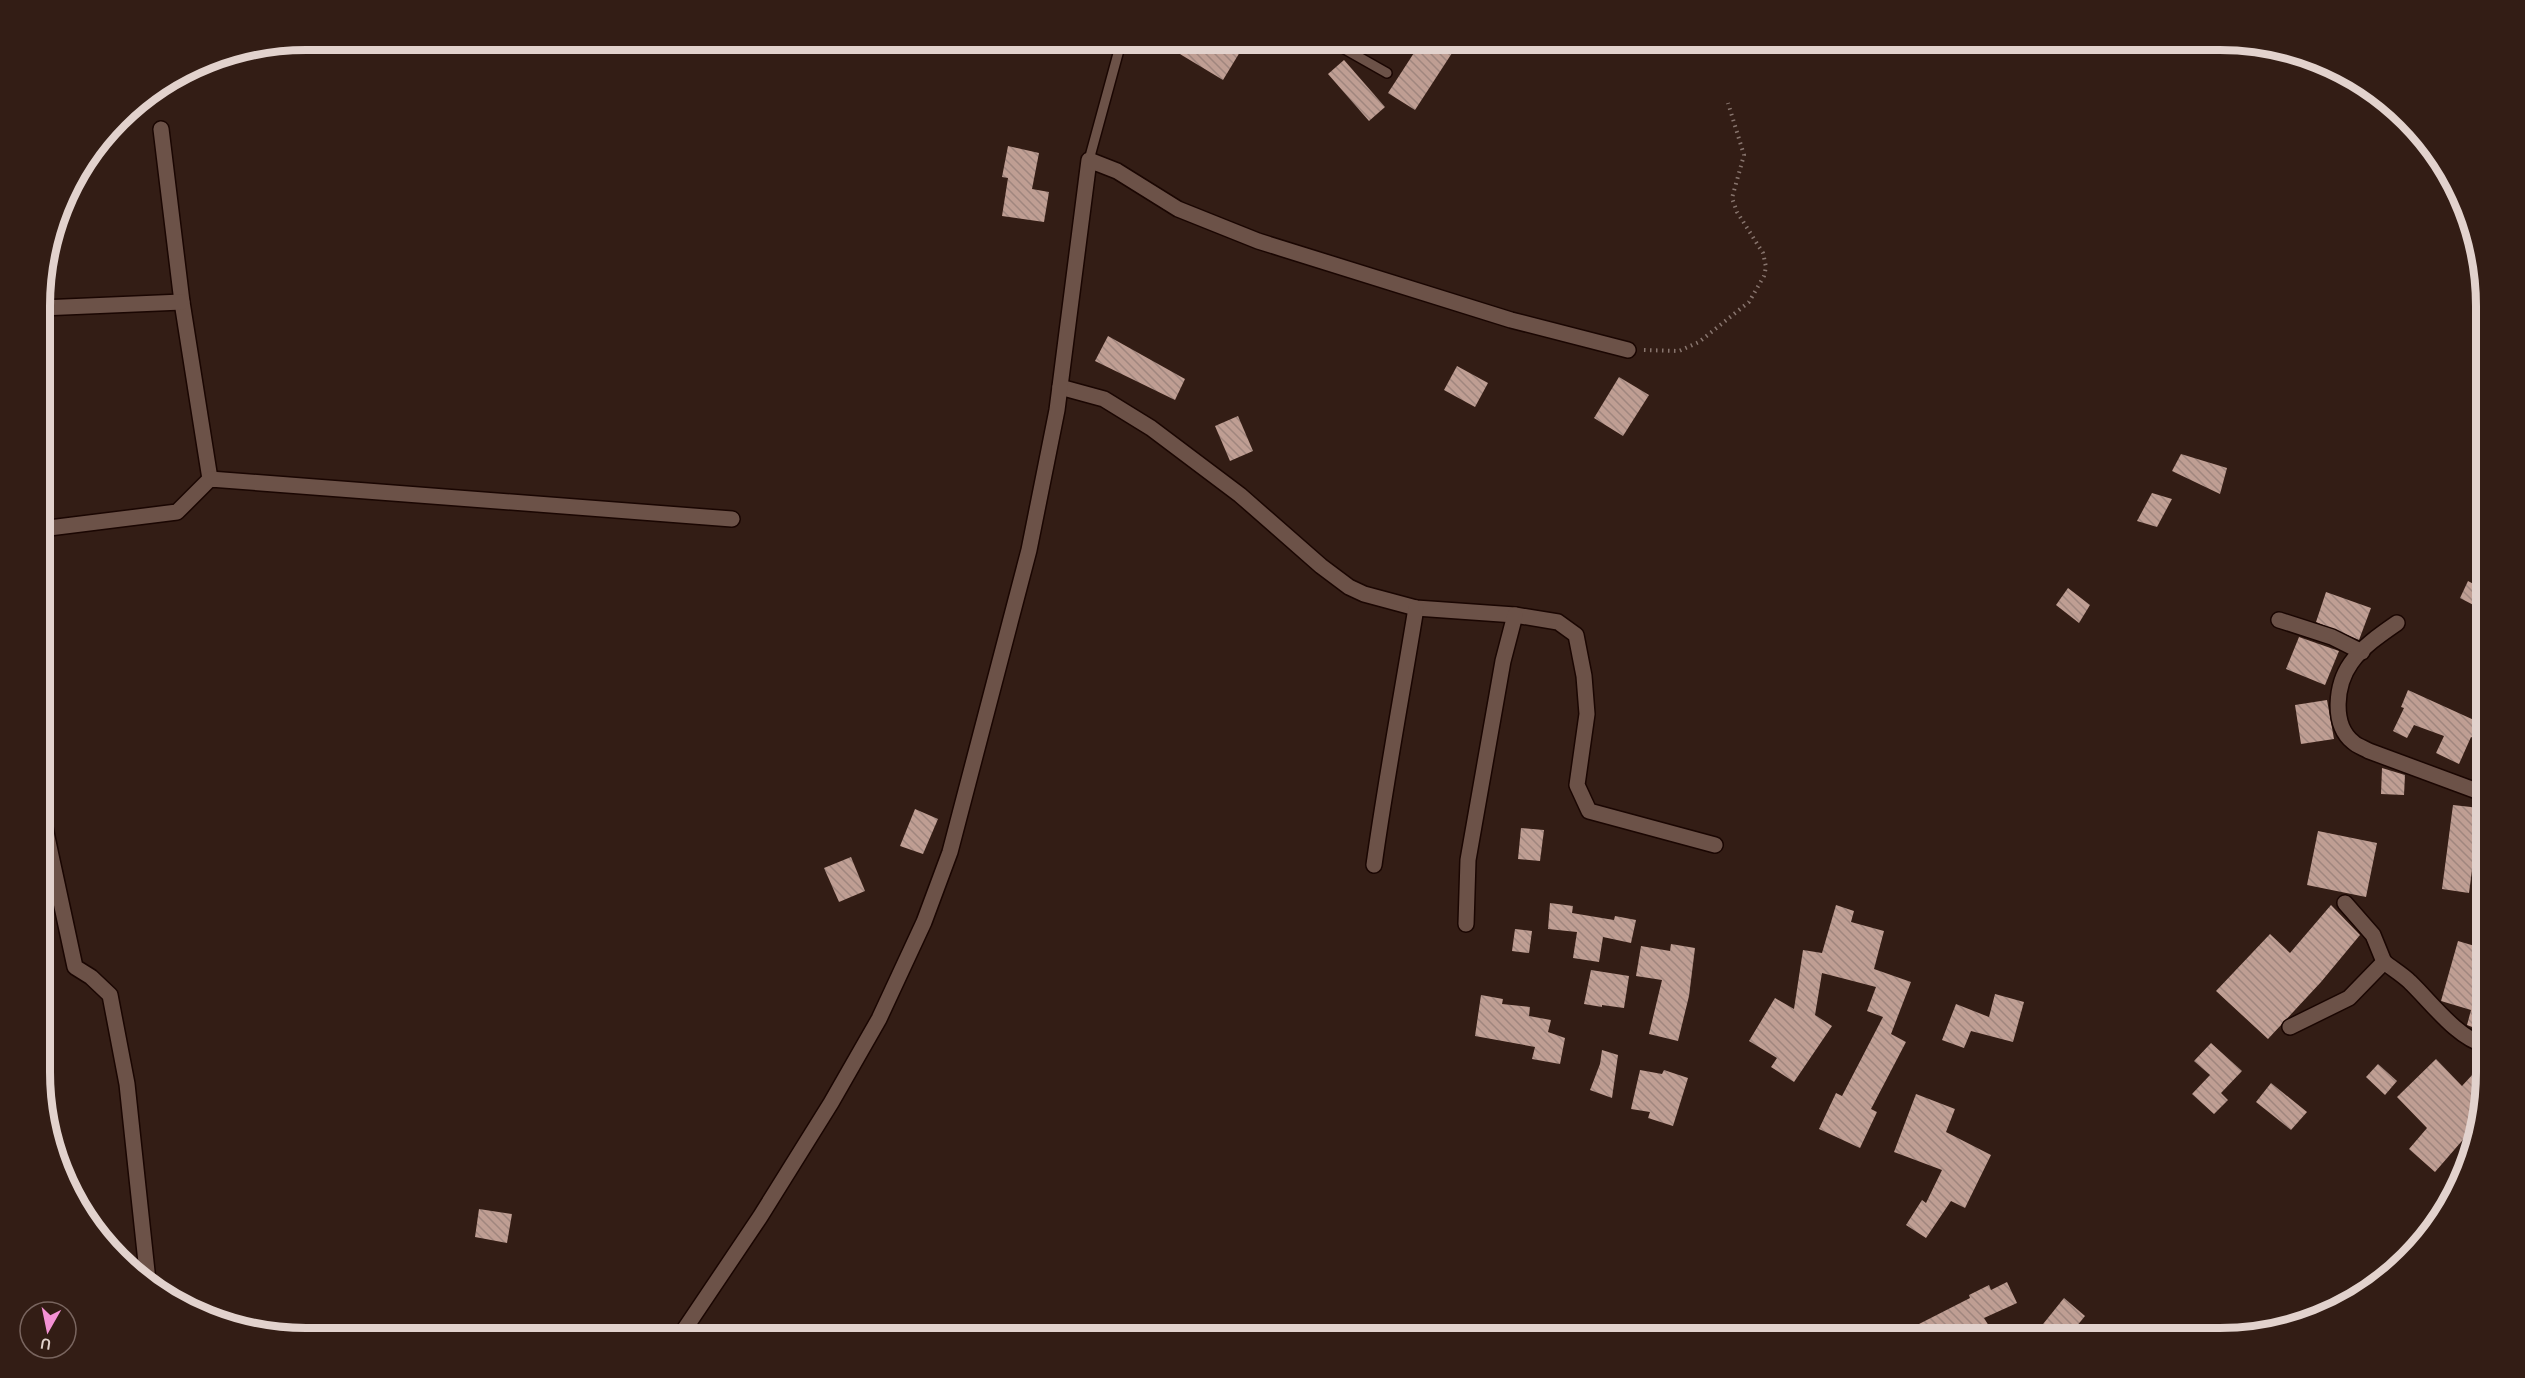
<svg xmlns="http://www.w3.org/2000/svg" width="2525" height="1378" viewBox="0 0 2525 1378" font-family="Karla,sans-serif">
<defs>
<pattern id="building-back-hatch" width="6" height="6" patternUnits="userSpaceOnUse" patternTransform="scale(1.5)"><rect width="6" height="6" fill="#bf9e93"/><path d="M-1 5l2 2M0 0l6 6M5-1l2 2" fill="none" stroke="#a0867e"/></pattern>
</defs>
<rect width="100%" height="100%" fill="#331d15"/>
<g fill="url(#building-back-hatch)">
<polygon points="1155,39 1230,39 1243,47 1223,80"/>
<polygon points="1423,39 1437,39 1454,50 1415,110 1388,93"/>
<polygon points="1344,60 1385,107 1369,121 1328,74"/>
<polygon points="1008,146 1039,153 1032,189 1049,192 1044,222 1002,216 1008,178 1002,177"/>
<polygon points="1108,336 1185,379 1175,400 1095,361"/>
<polygon points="1457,366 1488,383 1475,407 1444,390"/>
<polygon points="1619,377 1649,395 1623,436 1594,418"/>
<polygon points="1238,416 1253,451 1230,461 1215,426"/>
<polygon points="2181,454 2227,468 2220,494 2172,471"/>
<polygon points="2152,493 2172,499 2157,527 2137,521"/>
<polygon points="2468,581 2485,590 2485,611 2460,598"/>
<polygon points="2068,588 2090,605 2079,623 2056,605"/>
<polygon points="2326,592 2371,608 2359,640 2316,622"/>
<polygon points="2299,637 2339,651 2325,685 2286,669"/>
<polygon points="2408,690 2485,725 2485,743 2471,737 2459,764 2436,753 2444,736 2414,725 2407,738 2393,731 2404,708 2401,707"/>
<polygon points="2327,700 2334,739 2301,744 2295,705"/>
<polygon points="2382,768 2405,775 2404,795 2381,794"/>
<polygon points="2453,805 2480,808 2469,893 2442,889"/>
<polygon points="915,809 938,819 923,854 900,846"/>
<polygon points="1521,828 1544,830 1540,861 1518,859"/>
<polygon points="2318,831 2377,843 2366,897 2307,885"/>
<polygon points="851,857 865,891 839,902 824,868"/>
<polygon points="1550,903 1573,906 1572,913 1614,920 1615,916 1636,920 1631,943 1603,937 1599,962 1573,958 1577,932 1548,929"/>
<polygon points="1836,905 1854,911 1851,922 1884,931 1874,969 1911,982 1891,1034 1906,1042 1871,1109 1877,1112 1860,1148 1819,1129 1836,1093 1842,1096 1883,1017 1867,1011 1876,987 1822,973 1815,1015 1832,1026 1794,1082 1771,1067 1777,1058 1749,1041 1775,998 1794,1009 1803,950 1822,953"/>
<polygon points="2331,905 2360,935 2321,982 2268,1039 2216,991 2270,934 2290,953"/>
<polygon points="1515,929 1532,931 1529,953 1512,951"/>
<polygon points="2458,941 2485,949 2485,1032 2467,1025 2471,1010 2441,1001"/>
<polygon points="1671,944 1695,948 1689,996 1678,1041 1649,1034 1662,980 1636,976 1641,946 1670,951"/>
<polygon points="1591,970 1629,976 1624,1008 1602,1005 1602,1007 1584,1004"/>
<polygon points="1995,994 2024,1002 2013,1042 1971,1031 1964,1048 1942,1040 1956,1004 1989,1017"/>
<polygon points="1481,995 1503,999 1502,1004 1530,1007 1529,1016 1551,1020 1548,1032 1565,1038 1560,1064 1532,1059 1535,1047 1475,1036"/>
<polygon points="2211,1043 2242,1071 2221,1093 2228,1100 2214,1114 2192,1094 2210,1075 2194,1061"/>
<polygon points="1602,1050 1618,1055 1612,1098 1590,1090 1600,1064"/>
<polygon points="2436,1059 2462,1086 2485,1061 2485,1090 2474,1127 2435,1172 2409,1149 2427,1128 2397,1097"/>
<polygon points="2378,1064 2397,1081 2385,1095 2366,1077"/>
<polygon points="1640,1070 1662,1074 1664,1070 1688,1078 1673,1126 1648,1118 1650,1112 1631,1109"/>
<polygon points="2271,1083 2307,1112 2291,1130 2256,1102"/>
<polygon points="1916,1094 1955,1109 1946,1132 1991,1155 1965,1208 1951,1201 1926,1238 1906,1225 1922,1200 1926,1203 1942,1170 1894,1152"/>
<polygon points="479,1209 512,1214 507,1243 475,1237"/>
<polygon points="2007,1282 2017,1303 1984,1318 1997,1339 1927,1339 1919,1324 1970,1298 1969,1295 1989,1285 1991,1290"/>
<polygon points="2064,1298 2085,1316 2067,1338 2031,1339"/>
</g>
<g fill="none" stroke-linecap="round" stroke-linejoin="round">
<defs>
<g id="lane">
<polyline points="1327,39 1387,73"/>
<polyline points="1089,160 1122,39"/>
</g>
<g id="street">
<polyline points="2215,39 2216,39"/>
<polyline points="161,129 182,302 210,479"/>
<polyline points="41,308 182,302"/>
<polyline points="1060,387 1104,399 1151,428 1240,495 1321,566 1349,587 1364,594 1416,608 1515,615 1558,622 1576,635 1584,676 1587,714 1577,785 1589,811 1715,845"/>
<polyline points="41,529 177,512 210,479 732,519"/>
<polyline points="2481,533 2485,538"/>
<polyline points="2279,620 2332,637 2362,652"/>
<path d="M2397,623C2381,634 2362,647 2351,663C2336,684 2331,724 2353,742C2357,746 2364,748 2369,751L2485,794"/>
<polyline points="41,809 75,967 91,977 110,995 127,1084 148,1281"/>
<path d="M1374,865C1386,779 1402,694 1416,608"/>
<polyline points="2345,903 2373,935 2384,962"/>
<polyline points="1466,924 1468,860 1503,661 1515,615"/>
<path d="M2290,1027L2349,998L2384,962C2393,969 2403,975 2410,982C2431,1002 2457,1038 2485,1045"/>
<polyline points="678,1339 760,1217 831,1103 879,1019 924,922 950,852 1029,550 1057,410 1089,160 1117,171 1178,209 1258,241 1511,320 1628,350"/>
</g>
</defs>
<use href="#lane" stroke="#1a0602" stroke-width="12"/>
<use href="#street" stroke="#1a0602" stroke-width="18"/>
<polyline stroke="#88756e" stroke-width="4" stroke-dasharray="1.5 4.5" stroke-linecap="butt" points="1644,350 1679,351 1699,342 1749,302 1764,276 1766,267 1763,253 1737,212 1732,198 1744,155 1728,103"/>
<use href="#lane" stroke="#6c5248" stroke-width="9"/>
<use href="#street" stroke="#6c5248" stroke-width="15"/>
</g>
<path d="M0 0H2525V1378H0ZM306 50H2220A256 256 0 0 1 2476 306V1072A256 256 0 0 1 2220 1328H306A256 256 0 0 1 50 1072V306A256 256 0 0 1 306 50Z" fill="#331d15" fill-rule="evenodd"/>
<path fill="none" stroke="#e2d2cd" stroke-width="8" d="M306 50H2220A256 256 0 0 1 2476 306V1072A256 256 0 0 1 2220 1328H306A256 256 0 0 1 50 1072V306A256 256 0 0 1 306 50Z"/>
<g transform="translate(48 1330) rotate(189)"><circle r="28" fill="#331d15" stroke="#79655f" stroke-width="1.5"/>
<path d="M0-4.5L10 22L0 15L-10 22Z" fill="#f491d4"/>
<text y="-9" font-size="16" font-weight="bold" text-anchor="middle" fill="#e2d2cd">U</text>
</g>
</svg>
